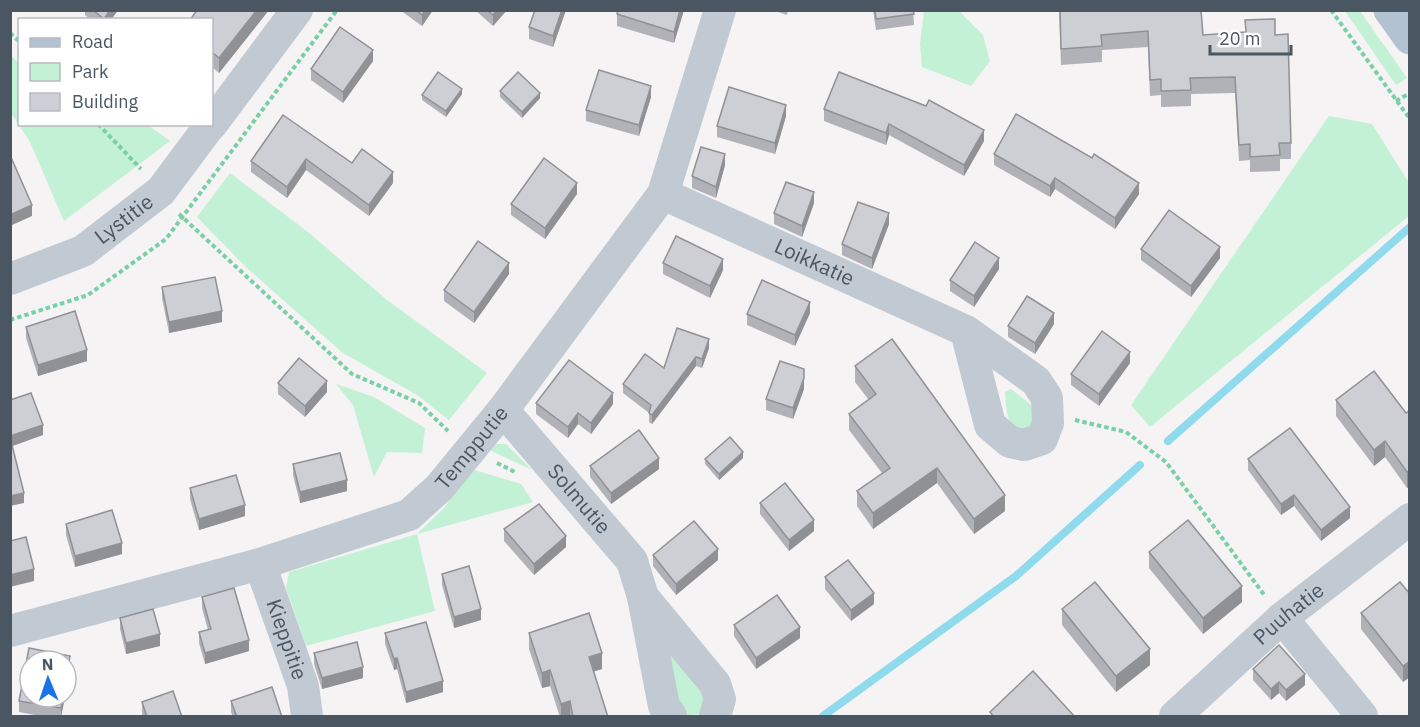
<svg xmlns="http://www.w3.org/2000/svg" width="1420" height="727" viewBox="0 0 1420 727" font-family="'IBM Plex Sans',sans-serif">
<rect width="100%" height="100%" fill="#f5f3f3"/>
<g fill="#c3f1d5">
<polygon points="924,11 959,11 983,35 990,61 971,86 922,67 920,44"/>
<polygon points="1345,11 1360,11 1407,78 1396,85"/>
<polygon points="10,55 19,63 20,124 148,125 170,141 64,221 30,142 11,113"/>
<polygon points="1329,116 1372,124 1409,183 1409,216 1150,427 1131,405"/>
<polygon points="230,173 308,232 387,300 487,373 449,420 417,395 343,353 247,268 197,217"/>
<polygon points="336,384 374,397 425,428 422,453 387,452 374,477 353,405"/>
<path d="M1011,389L1034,407L1038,418L1026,432C1005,427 1007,411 1005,392Z"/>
<polygon points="494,444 506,444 532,470 485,448"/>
<polygon points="471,469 521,484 533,502 417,534 435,611 306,646 286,588 289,572 417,534 444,508"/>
<polygon points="657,618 706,681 703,714 677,716"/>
</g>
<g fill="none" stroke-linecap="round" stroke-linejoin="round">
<g stroke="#90daee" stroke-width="8">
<polyline points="1168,441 1410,227"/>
<polyline points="823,716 1016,576 1140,465"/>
</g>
<g stroke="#7ad0a6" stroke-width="4" stroke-dasharray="4.5 3" stroke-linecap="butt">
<polyline points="1331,10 1410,119"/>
<polyline points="10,33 20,42"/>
<polyline points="1396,101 1410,93"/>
<polyline points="98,124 141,169"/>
<polyline points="179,214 352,374 419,403 448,431"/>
<polyline points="10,320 88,295 166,239 337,10"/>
<polyline points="1075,420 1126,432 1166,462 1265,596"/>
<polyline points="497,463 517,473"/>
</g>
<g stroke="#c1cad2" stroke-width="32">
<polyline points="212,124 297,10"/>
<path id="s1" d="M663,194L966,331L1036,381L1047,398L1048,423L1042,439L1024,445L1010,442L990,425L966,331"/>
<path id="s2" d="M10,279L83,251L161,191L211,124"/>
<path id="s3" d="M503,410L632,561L643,597L664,706L671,716"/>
<path id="s4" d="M260,564L303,686L307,716"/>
<polyline points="643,597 715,684 720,699 715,716"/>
<polyline points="1282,618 1362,716"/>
<path id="s5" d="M10,631L260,564L409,515L439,488L503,410L663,194L720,10"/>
<path id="s6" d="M1175,716L1282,618L1410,519"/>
</g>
<polyline stroke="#b3c2d1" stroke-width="33" points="1390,10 1410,38"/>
</g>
<g fill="#b0b2b7">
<polygon points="85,10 118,10 111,20 91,20 85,15"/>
<polygon points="197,10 269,10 219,73 212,67 212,20"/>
<polygon points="400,10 433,10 422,26"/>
<polygon points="475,10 507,10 493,26"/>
<polygon points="535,10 566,10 553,47 529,39 529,27"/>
<polygon points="684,10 674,43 617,26 617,14"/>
<polygon points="772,10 788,10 787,15"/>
<polygon points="873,10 913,10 914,25 876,30"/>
<polygon points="1059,10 1201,10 1203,35 1275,35 1291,143 1291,159 1280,159 1280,171 1250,172 1250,160 1239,161 1235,93 1191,94 1191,106 1161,107 1161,95 1150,96 1148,47 1102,50 1102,62 1061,65"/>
<polygon points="373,61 343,103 311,80 311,69"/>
<polygon points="500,91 540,98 522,118 500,97"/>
<polygon points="462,94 446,117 422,100 422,95"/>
<polygon points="651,97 639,136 586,121 586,110"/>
<polygon points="824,109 984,141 964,176 889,135 886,145 824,121"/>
<polygon points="283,115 352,163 393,183 369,216 306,170 287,198 251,172 251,161"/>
<polygon points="786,116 775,154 717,137 717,126"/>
<polygon points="994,154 1139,194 1115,229 1055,189 1050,197 994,165"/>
<polygon points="725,165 716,198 692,188 692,176"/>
<polygon points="577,194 545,239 511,215 511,204"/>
<polygon points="814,203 802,237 774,224 774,213"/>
<polygon points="889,224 872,269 842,255 842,244"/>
<polygon points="1141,249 1220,258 1191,297 1141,260"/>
<polygon points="663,263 723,270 710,298 663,274"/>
<polygon points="999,269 974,307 950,291 950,280"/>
<polygon points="509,274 474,323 444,301 444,290"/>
<polygon points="162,287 222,322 169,333 162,298"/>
<polygon points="810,313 795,346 747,325 747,314"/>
<polygon points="1054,324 1035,354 1008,337 1008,326"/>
<polygon points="26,327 87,361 38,376 26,338"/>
<polygon points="709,348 702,368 696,366 652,424 649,422 649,413 623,393 623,384 664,368"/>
<polygon points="1130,363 1099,406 1071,385 1071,374"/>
<polygon points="855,366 1005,511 974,534 937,483 873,529 857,506 857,491 882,473 849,430 849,414 869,400 855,382"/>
<polygon points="278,383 327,392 305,417 278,394"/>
<polygon points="804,389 793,419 766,410 766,399"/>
<polygon points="1336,400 1406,413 1410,410 1410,486 1407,488 1385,457 1374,466 1336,416"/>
<polygon points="536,403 613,404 591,434 578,424 568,438 536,414"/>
<polygon points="743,458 719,480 705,464 705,459"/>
<polygon points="1248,459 1350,518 1321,541 1294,506 1281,515 1248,470"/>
<polygon points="293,464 347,491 300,503 293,475"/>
<polygon points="590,466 659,469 611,504 590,477"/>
<polygon points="190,488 245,516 199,530 190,499"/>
<polygon points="760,503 814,531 789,551 760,514"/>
<polygon points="66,524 122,554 75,567 66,535"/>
<polygon points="504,529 566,547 534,575 504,541"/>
<polygon points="1149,552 1242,602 1203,634 1149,568"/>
<polygon points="653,555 718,560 676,595 653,566"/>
<polygon points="442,574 481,620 454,628 442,585"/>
<polygon points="825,577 874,604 851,621 825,589"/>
<polygon points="1410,594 1410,677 1403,682 1361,629 1361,613"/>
<polygon points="202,597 249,651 205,664 199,643 199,632 208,630 202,608"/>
<polygon points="1062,609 1150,665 1116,692 1062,625"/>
<polygon points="120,618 160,646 126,654 120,629"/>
<polygon points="734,625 800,638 756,669 734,636"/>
<polygon points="385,633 443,692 406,703 397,669 394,670 385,644"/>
<polygon points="529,633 602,669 594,671 608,717 560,717 550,686 542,688 529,649"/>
<polygon points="314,653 363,678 322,689 314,664"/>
<polygon points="70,667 30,697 65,697 61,717 45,717 19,712 19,701"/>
<polygon points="1253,669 1305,685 1286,701 1279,693 1271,700 1253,680"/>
<polygon points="231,701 282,717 233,717 231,712"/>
<polygon points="142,702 182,717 143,717 142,713"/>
</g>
<g fill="#909195">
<polygon points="110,10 118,10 111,20 104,20"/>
<polygon points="257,10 269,10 219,73 219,58"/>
<polygon points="425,10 433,10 422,26 422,15"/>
<polygon points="497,10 507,10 493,26 493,15"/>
<polygon points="562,10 566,10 553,47 553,36"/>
<polygon points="680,10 684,10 674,43 674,32"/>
<polygon points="373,50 373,61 343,103 343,92"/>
<polygon points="651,86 651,97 639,136 639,125"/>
<polygon points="462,89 462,94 446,117 446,111"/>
<polygon points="540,93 540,98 522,118 522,112"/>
<polygon points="786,105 786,116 775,154 775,143"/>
<polygon points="889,124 889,135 886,145 886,133"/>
<polygon points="984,130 984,141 964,176 964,165"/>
<polygon points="725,154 725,165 716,198 716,187"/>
<polygon points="306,159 306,170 287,198 287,187"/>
<polygon points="393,172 393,183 369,216 369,205"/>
<polygon points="1055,178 1055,189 1050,197 1050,186"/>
<polygon points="577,183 577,194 545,239 545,228"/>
<polygon points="1139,183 1139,194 1115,229 1115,218"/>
<polygon points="814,192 814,203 802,237 802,226"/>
<polygon points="32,205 32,216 10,226 10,215"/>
<polygon points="889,213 889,224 872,269 872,258"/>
<polygon points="1220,247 1220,258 1191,297 1191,286"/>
<polygon points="999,258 999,269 974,307 974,296"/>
<polygon points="723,259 723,270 710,298 710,286"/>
<polygon points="509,263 509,274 474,323 474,312"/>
<polygon points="810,302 810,313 795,346 795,335"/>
<polygon points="222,311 222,322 169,333 169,322"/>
<polygon points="1054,313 1054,324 1035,354 1035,343"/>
<polygon points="709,339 709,348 702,368 702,359"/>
<polygon points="87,350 87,361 38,376 38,365"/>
<polygon points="1130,352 1130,363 1099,406 1099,394"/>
<polygon points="696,357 696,366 652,424 652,415"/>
<polygon points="804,378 804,389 793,419 793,408"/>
<polygon points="327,381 327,392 305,417 305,406"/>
<polygon points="613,393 613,404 591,434 591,423"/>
<polygon points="578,413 578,424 568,438 568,427"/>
<polygon points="43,425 43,435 10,447 10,436"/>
<polygon points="1385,441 1385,457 1374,466 1374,450"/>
<polygon points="743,452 743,458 719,480 719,474"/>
<polygon points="659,458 659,469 611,504 611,493"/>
<polygon points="937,468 937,483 873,529 873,513"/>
<polygon points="1410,470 1410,486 1407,488 1407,472"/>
<polygon points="347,480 347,491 300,503 300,492"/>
<polygon points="24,493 24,503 10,506 10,496"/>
<polygon points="1005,495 1005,511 974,534 974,519"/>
<polygon points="1294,495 1294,506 1281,515 1281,504"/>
<polygon points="245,505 245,516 199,530 199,519"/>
<polygon points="1350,507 1350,518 1321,541 1321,530"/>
<polygon points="814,520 814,531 789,551 789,540"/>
<polygon points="566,536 566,547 534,575 534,564"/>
<polygon points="122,543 122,554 75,567 75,556"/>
<polygon points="718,549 718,560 676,595 676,584"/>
<polygon points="34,569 34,581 10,587 10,575"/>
<polygon points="1242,586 1242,602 1203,634 1203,618"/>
<polygon points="874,593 874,604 851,621 851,610"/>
<polygon points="481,609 481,620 454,628 454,617"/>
<polygon points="800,627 800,638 756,669 756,658"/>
<polygon points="160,634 160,646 126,654 126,643"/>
<polygon points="249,640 249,651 205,664 205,653"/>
<polygon points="1150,649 1150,665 1116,692 1116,676"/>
<polygon points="602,653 602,669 589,673 589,657"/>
<polygon points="70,656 70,667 66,689 66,678"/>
<polygon points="397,658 397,669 394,670 394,659"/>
<polygon points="1410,661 1410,677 1403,682 1403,666"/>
<polygon points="363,667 363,678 322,689 322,678"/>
<polygon points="550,670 550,686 542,688 542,673"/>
<polygon points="1305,674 1305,685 1286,701 1286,690"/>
<polygon points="443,681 443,692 406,703 406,692"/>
<polygon points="1279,682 1279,693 1271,700 1271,689"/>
<polygon points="63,697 65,697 61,717 61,708"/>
<polygon points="570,701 570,717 561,717 561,704"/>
</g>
<g fill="#cdcfd5" stroke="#909195" stroke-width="1.5">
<polygon points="93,10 110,10 104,19"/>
<polygon points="197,10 257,10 219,58 212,52 212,20 190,20"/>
<polygon points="416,10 425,10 422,15"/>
<polygon points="487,10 497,10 493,15"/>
<polygon points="535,10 562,10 553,36 529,27"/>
<polygon points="618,10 680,10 674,32 617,14"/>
<polygon points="875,10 913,10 914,14 876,19"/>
<polygon points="1060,10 1201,10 1203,35 1246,32 1245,20 1275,19 1275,35 1288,34 1291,143 1279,143 1280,155 1250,157 1250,144 1239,145 1235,77 1190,78 1191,90 1161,91 1161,79 1150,80 1148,31 1101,35 1102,46 1061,49"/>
<polygon points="340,27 373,50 343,92 311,69"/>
<polygon points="599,70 651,86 639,125 586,110"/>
<polygon points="438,72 462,89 446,111 422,95"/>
<polygon points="518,72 540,93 522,112 500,91"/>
<polygon points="839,72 926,106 929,100 984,130 964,165 889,124 886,133 824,109"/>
<polygon points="729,87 786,105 775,143 717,126"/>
<polygon points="1016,114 1092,158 1094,154 1139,183 1115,218 1055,178 1050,186 994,154"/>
<polygon points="283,115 352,163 362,149 393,172 369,205 306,159 287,187 251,161"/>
<polygon points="701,147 725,154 716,187 692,176"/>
<polygon points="10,155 32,205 10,215"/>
<polygon points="544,158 577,183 545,228 511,204"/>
<polygon points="786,182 814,192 802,226 774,213"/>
<polygon points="858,202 889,213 872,258 842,244"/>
<polygon points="1169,210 1220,247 1191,286 1141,249"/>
<polygon points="676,236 723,259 710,286 663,263"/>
<polygon points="478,241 509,263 474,312 444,290"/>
<polygon points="975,242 999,258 974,296 950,280"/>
<polygon points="215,277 222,311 169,322 162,287"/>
<polygon points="762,280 810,302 795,335 747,314"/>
<polygon points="1027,296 1054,313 1035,343 1008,326"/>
<polygon points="75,311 87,350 38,365 26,327"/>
<polygon points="677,328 709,339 702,359 696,357 652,415 649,413 651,405 623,384 645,354 664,368"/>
<polygon points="1102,331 1130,352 1099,394 1071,374"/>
<polygon points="892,339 1005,495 974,519 937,468 873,513 857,491 890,468 849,414 876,394 855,366"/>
<polygon points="299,358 327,381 305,406 278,383"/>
<polygon points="569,360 613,393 591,423 578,413 568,427 536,403"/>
<polygon points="780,361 804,369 804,378 793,408 766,399"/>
<polygon points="1374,371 1406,413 1410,410 1410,470 1407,472 1385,441 1374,450 1336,400"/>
<polygon points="31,393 43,425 10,436 10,400"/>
<polygon points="1290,428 1350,507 1321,530 1294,495 1281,504 1248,459"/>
<polygon points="639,430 659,458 611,493 590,466"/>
<polygon points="10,437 24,493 10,496"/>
<polygon points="730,437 743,452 719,474 705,459"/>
<polygon points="340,453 347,480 300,492 293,464"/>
<polygon points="236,475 245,505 199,519 190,488"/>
<polygon points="785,483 814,520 789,540 760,503"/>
<polygon points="539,504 566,536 534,564 504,529"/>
<polygon points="112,510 122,543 75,556 66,524"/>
<polygon points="1188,520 1242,586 1203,618 1149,552"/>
<polygon points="694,521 718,549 676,584 653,555"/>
<polygon points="26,537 34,569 10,575 10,541"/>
<polygon points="848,560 874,593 851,610 825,577"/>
<polygon points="469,566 481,609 454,617 442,574"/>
<polygon points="1095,582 1150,649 1116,676 1062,609"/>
<polygon points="1400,582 1410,594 1410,661 1403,666 1361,613"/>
<polygon points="234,588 249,640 205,653 199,632 211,629 202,597"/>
<polygon points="777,595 800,627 756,658 734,625"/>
<polygon points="153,609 160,634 126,643 120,618"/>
<polygon points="589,613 602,653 589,657 608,717 573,717 570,701 561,704 550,670 542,673 529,633"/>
<polygon points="426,622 443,681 406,692 397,658 394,659 385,633"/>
<polygon points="357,642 363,667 322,678 314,653"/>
<polygon points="1279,645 1305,674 1286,690 1279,682 1271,689 1253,669"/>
<polygon points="29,648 70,656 66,678 66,661 30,661 30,697 63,697 61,708 19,701"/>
<polygon points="1033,671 1075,717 994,717 990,712"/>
<polygon points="272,687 282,717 237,717 231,701"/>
<polygon points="173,691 182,717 147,717 142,702"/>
</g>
<g text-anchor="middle" stroke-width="5" stroke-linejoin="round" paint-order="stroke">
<g font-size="21" fill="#4a5661" stroke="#fff">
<text dy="7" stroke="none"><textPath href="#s2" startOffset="130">Lystitie</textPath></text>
<text dy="7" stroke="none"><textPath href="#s1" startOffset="166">Loikkatie</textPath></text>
<text dy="7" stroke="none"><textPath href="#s5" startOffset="508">Tempputie</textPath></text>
<text dy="7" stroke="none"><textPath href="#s3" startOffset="117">Solmutie</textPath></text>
<text dy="7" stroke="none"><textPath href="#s6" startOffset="153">Puuhatie</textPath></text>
<text dy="7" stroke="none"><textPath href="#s4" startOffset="80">Kieppitie</textPath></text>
</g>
</g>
<rect width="1420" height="727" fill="none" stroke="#4a5661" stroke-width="24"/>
<rect x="18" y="18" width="195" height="108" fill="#ffffff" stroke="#b7bbc0" stroke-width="1.5"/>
<rect x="30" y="38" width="30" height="9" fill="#b3c2d1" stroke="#b7bbc0" stroke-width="1.5"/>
<text x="72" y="48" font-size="18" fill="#4a5661">Road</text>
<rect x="30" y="63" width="30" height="18" fill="#c3f1d5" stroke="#b7bbc0" stroke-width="1.5"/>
<text x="72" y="78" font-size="18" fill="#4a5661">Park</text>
<rect x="30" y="93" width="30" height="18" fill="#cdcfd5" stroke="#b7bbc0" stroke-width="1.5"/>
<text x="72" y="108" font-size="18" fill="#4a5661">Building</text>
<g transform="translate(48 679) rotate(358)"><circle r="28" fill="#ffffff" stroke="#b7bbc0" stroke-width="1.5"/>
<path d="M0-4.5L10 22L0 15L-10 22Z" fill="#1a73e8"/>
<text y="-9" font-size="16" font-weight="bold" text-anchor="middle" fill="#4a5661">N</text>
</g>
<path d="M1210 45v9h81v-9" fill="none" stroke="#4a5661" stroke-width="3"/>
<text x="1219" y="45" font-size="18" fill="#4a5661" stroke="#ffffff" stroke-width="4.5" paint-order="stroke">20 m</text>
</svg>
